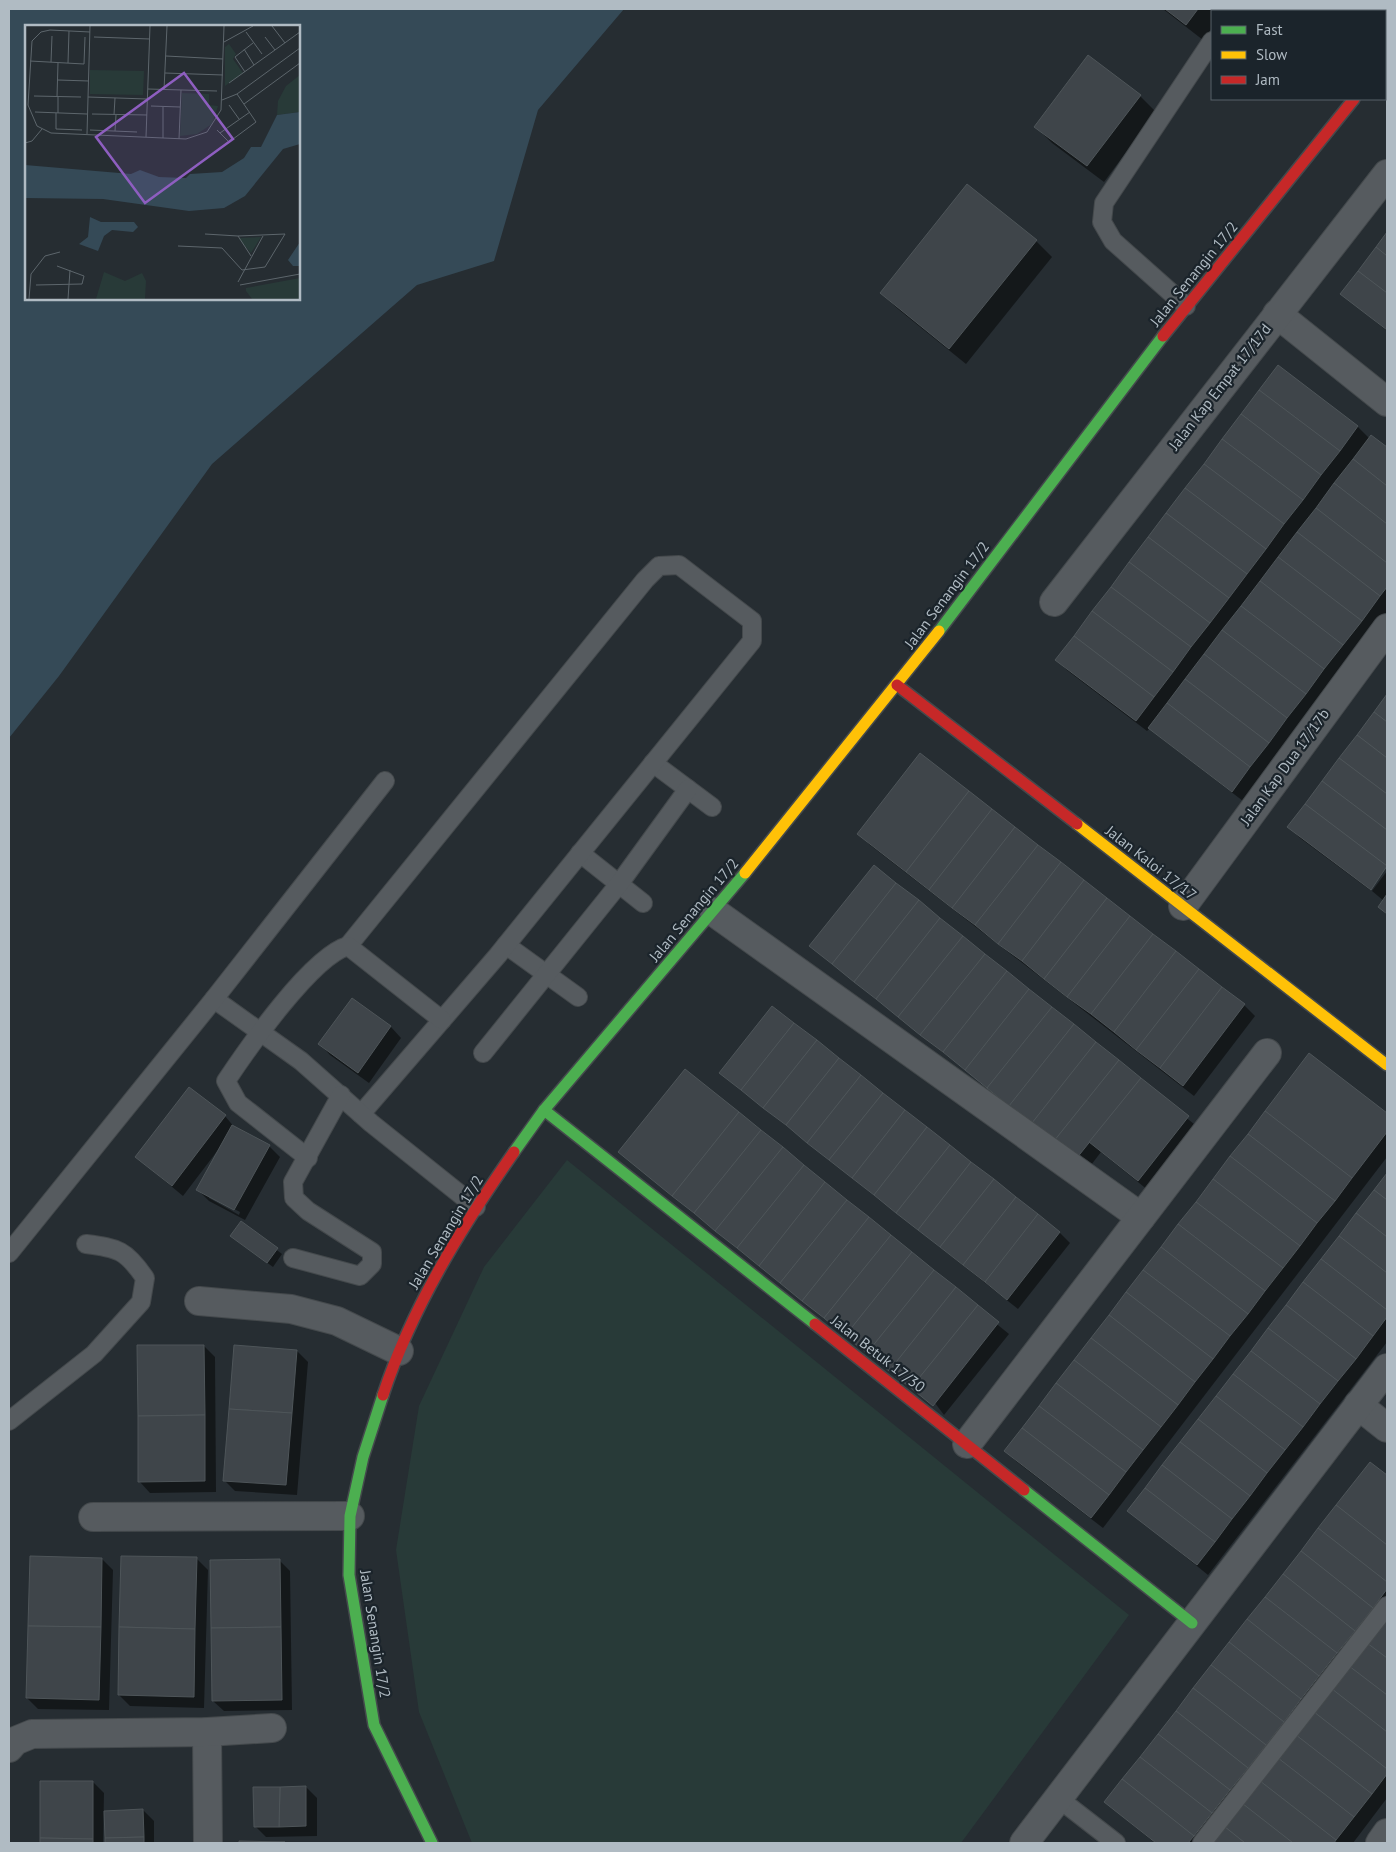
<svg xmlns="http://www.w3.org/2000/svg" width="1396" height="1852" viewBox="0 0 1396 1852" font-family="'PT Sans',sans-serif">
<rect width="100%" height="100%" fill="#262d32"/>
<polygon fill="#283a38" points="567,1160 1129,1615 961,1843 472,1843 419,1712 396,1550 419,1406 484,1267"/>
<path fill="#354a57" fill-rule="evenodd" d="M9,9H624L538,110L494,261L417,285L212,464L59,676L9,738ZM26,26H299V299H26Z"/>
<g fill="#0007" fill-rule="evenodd">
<polygon points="1163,9 1227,9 1225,11 1212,11 1212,28 1203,40"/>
<polygon points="1140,96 1156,112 1104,182 1052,143 1036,127"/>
<polygon points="1387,234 1387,331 1342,294"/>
<polygon points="1036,241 1052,257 966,364 898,309 881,293"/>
<polygon points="1278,367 1358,427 1370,439 1372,436 1387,448 1387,612 1243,801 1161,738 1150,728 1147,731 1068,671 1057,660"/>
<polygon points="1387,696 1387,866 1370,890 1300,838 1289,827"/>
<polygon points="920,755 1244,1005 1255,1016 1194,1096 870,845 859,834"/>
<polygon points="874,867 1199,1128 1149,1191 1101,1152 1088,1169 811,946"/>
<polygon points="1387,871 1387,915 1379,906 1384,901 1372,891"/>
<polygon points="352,999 391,1027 401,1038 369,1083 330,1055 320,1044"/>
<polygon points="1310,1055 1387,1115 1387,1157 1103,1528 1017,1462 1006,1451"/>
<polygon points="685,1071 1009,1334 944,1415"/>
<polygon points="721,1073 1059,1232 1070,1243 1018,1309"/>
<path d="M225,1116L235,1128L269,1146L280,1157L245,1220L209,1201L198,1190L218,1150L183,1196L136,1157ZM209,1196L240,1212L239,1215L209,1198Z"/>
<polygon points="1387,1175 1387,1342 1208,1575 1129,1511"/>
<polygon points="241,1223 282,1254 273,1267 237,1241"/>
<polygon points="204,1346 215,1357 216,1492 150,1493 140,1482"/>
<polygon points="297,1351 308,1362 297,1495 235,1491 224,1480"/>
<polygon points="1371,1464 1387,1477 1387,1614 1208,1843 1155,1843 1105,1802"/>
<polygon points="123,1557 197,1559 208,1570 204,1708 130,1706 119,1695"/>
<polygon points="102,1559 113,1570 109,1710 38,1709 27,1698"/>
<polygon points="279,1560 290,1571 292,1710 224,1711 213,1701"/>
<polygon points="1387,1619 1387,1798 1353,1843 1214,1843"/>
<polygon points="42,1782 93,1782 104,1793 103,1843 41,1843"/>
<polygon points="306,1787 317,1798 317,1836 266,1837 255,1826"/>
<polygon points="143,1810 154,1821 154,1843 107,1843 106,1812"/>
</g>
<g fill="#3f454a" stroke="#4e5559">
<polygon points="1165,9 1198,9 1186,25"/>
<polygon points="1088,55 1141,95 1087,166 1034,127"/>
<polygon points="967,184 1037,240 949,349 880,293"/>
<polygon points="1387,232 1387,256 1376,247"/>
<polygon points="1376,247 1387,256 1387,293 1358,271"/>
<polygon points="1358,271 1387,293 1387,330 1340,294"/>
<polygon points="1278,365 1358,426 1340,451 1259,390"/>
<polygon points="1259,390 1340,451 1321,475 1241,414"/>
<polygon points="1241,414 1321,475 1303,500 1222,439"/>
<polygon points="1371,435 1387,447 1387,486 1353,459"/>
<polygon points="1222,439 1303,500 1284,524 1204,464"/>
<polygon points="1353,459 1387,486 1387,524 1334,483"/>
<polygon points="1204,464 1284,524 1266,549 1185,488"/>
<polygon points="1334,483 1387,524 1387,563 1316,508"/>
<polygon points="1185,488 1266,549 1247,574 1166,513"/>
<polygon points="1316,508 1387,563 1387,587 1380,596 1297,532"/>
<polygon points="1166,513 1247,574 1229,598 1148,537"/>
<polygon points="1297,532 1380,596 1362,621 1278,557"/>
<polygon points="1148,537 1229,598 1210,623 1129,562"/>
<polygon points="1278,557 1362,621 1343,645 1260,581"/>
<polygon points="1129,562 1210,623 1191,647 1111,587"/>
<polygon points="1260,581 1343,645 1324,669 1241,606"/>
<polygon points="1111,587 1191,647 1173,672 1092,611"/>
<polygon points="1241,606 1324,669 1306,694 1222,630"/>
<polygon points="1092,611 1173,672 1154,697 1074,636"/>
<polygon points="1222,630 1306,694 1287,718 1204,654"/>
<polygon points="1074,636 1154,697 1136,721 1055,660"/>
<polygon points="1204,654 1287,718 1269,743 1185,679"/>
<polygon points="1185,679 1269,743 1250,767 1167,703"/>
<polygon points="1387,694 1387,722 1374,712"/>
<polygon points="1167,703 1250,767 1232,792 1148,728"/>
<polygon points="1374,712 1387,722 1387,758 1357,735"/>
<polygon points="1357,735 1387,758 1387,794 1339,758"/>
<polygon points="920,753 969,791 906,872 857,834"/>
<polygon points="1339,758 1387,794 1387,830 1322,781"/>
<polygon points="1322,781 1387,830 1387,866 1305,804"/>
<polygon points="969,791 992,809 929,890 906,872"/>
<polygon points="1305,804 1387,866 1371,890 1287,827"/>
<polygon points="992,809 1015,827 952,908 929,890"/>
<polygon points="1015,827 1038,845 975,925 952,908"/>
<polygon points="1038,845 1061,862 998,944 975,925"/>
<polygon points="1061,862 1084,880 1022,961 998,944"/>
<polygon points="874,865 896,883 832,964 809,946"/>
<polygon points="1084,880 1107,898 1044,979 1022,961"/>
<polygon points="896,883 919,900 854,982 832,964"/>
<polygon points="1387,894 1387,914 1378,907"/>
<polygon points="1107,898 1130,916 1067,997 1044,979"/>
<polygon points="919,900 940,918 876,999 854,982"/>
<polygon points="1130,916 1153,934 1091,1014 1067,997"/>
<polygon points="940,918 963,936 898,1017 876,999"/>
<polygon points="1153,934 1176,951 1114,1032 1091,1014"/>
<polygon points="963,936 985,954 920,1035 898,1017"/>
<polygon points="1176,951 1199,969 1136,1050 1114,1032"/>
<polygon points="985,954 1007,971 943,1052 920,1035"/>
<polygon points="1199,969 1222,987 1160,1068 1136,1050"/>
<polygon points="1007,971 1029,989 965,1070 943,1052"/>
<polygon points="1222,987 1245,1004 1183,1086 1160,1068"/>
<polygon points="1029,989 1052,1007 987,1088 965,1070"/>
<polygon points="352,998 391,1026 358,1073 318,1044"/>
<polygon points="772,1006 794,1023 741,1090 719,1073"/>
<polygon points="1052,1007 1074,1024 1009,1106 987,1088"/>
<polygon points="794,1023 817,1040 763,1108 741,1090"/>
<polygon points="1074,1024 1096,1042 1032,1123 1009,1106"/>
<polygon points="817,1040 839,1058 786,1125 763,1108"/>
<polygon points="1096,1042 1119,1060 1054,1141 1032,1123"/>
<polygon points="1309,1053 1387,1113 1387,1132 1352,1178 1265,1111"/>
<polygon points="839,1058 861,1075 807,1143 786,1125"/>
<polygon points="1119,1060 1141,1078 1076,1159 1054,1141"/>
<polygon points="685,1069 739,1112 672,1196 618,1152"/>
<polygon points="861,1075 883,1093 829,1160 807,1143"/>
<polygon points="1141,1078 1189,1116 1138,1181 1089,1142"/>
<polygon points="189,1087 226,1115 172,1186 135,1157"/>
<polygon points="883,1093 905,1110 852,1178 829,1160"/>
<polygon points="905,1110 927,1127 874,1195 852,1178"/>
<polygon points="1265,1111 1352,1178 1335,1201 1248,1134"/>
<polygon points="739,1112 761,1130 694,1213 672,1196"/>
<polygon points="232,1125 270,1145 234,1210 196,1190"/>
<polygon points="927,1127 950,1145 896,1213 874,1195"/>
<polygon points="761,1130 783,1147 715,1231 694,1213"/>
<polygon points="1248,1134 1335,1201 1317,1223 1230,1156"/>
<polygon points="950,1145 971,1162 918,1230 896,1213"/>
<polygon points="783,1147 804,1165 737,1248 715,1231"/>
<polygon points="1230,1156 1317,1223 1300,1246 1213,1179"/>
<polygon points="971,1162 994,1179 940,1247 918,1230"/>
<polygon points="804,1165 825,1182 759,1266 737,1248"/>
<polygon points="1387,1173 1387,1200 1374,1190"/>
<polygon points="994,1179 1016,1197 963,1265 940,1247"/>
<polygon points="1213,1179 1300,1246 1283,1268 1196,1202"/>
<polygon points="825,1182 847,1200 780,1283 759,1266"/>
<polygon points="1374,1190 1387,1200 1387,1237 1356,1213"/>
<polygon points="1016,1197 1038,1214 985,1282 963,1265"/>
<polygon points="847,1200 869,1217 802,1301 780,1283"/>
<polygon points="1196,1202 1283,1268 1265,1291 1178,1224"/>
<polygon points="1356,1213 1387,1237 1387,1273 1339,1236"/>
<polygon points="1038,1214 1060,1232 1007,1300 985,1282"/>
<polygon points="869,1217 891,1235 824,1318 802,1301"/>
<polygon points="241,1221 278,1248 267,1263 230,1236"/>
<polygon points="1178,1224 1265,1291 1248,1314 1161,1247"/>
<polygon points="891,1235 912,1252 845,1336 824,1318"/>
<polygon points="1339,1236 1387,1273 1387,1310 1321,1259"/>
<polygon points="1161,1247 1248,1314 1230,1336 1143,1270"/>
<polygon points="912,1252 934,1270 867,1353 845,1336"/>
<polygon points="1321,1259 1387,1310 1387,1317 1373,1336 1303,1282"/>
<polygon points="934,1270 956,1287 889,1371 867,1353"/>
<polygon points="1143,1270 1230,1336 1213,1359 1126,1292"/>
<polygon points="1303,1282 1373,1336 1356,1359 1286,1305"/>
<polygon points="956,1287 978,1305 911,1388 889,1371"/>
<polygon points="1126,1292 1213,1359 1195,1382 1109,1315"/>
<polygon points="978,1305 999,1322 933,1406 911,1388"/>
<polygon points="1286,1305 1356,1359 1338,1381 1268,1328"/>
<polygon points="1109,1315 1195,1382 1178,1405 1091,1338"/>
<polygon points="1268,1328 1338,1381 1320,1404 1251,1351"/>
<polygon points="1091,1338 1178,1405 1161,1427 1074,1360"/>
<polygon points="137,1345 204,1345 205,1415 138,1416"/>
<polygon points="234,1345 297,1350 292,1413 229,1409"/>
<polygon points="1251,1351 1320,1404 1303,1427 1233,1374"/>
<polygon points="1074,1360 1161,1427 1143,1450 1056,1383"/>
<polygon points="1233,1374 1303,1427 1285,1450 1216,1396"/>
<polygon points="1056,1383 1143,1450 1126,1472 1039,1406"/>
<polygon points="1216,1396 1285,1450 1267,1473 1198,1419"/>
<polygon points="1039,1406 1126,1472 1109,1495 1022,1428"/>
<polygon points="229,1409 292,1413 286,1485 223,1481"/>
<polygon points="205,1415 205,1481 138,1482 138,1416"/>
<polygon points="1198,1419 1267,1473 1250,1496 1180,1442"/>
<polygon points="1022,1428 1109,1495 1091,1518 1004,1451"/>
<polygon points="1180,1442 1250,1496 1232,1519 1162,1465"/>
<polygon points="1370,1462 1387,1475 1387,1545 1336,1505"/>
<polygon points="1162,1465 1232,1519 1215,1542 1145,1488"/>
<polygon points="1145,1488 1215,1542 1197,1565 1127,1511"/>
<polygon points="1336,1505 1387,1545 1387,1582 1318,1528"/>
<polygon points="1318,1528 1387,1582 1387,1589 1373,1608 1301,1551"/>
<polygon points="1301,1551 1373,1608 1355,1631 1283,1574"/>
<polygon points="30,1556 102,1558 101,1627 28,1626"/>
<polygon points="121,1556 197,1557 195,1629 119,1627"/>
<polygon points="280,1559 281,1627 211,1628 210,1560"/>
<polygon points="1283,1574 1355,1631 1337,1653 1265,1597"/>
<polygon points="1265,1597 1337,1653 1319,1676 1247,1619"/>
<polygon points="1247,1619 1319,1676 1301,1699 1229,1642"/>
<polygon points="1385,1620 1387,1622 1387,1658 1367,1643"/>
<polygon points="28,1626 101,1627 99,1700 26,1698"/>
<polygon points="119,1627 195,1629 194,1697 118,1695"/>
<polygon points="281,1627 282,1700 212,1701 211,1628"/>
<polygon points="1229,1642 1301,1699 1284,1722 1211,1665"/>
<polygon points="1367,1643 1387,1658 1387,1695 1349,1666"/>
<polygon points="1211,1665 1284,1722 1266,1745 1193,1688"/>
<polygon points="1349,1666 1387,1695 1387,1732 1332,1689"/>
<polygon points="1193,1688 1266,1745 1248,1768 1176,1711"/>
<polygon points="1332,1689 1387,1732 1387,1769 1314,1712"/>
<polygon points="1176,1711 1248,1768 1230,1790 1158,1734"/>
<polygon points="1314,1712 1387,1769 1387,1774 1372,1794 1296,1735"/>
<polygon points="1158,1734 1230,1790 1212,1813 1140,1757"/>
<polygon points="1296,1735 1372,1794 1354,1817 1278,1758"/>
<polygon points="1140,1757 1212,1813 1194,1836 1122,1779"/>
<polygon points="1278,1758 1354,1817 1336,1840 1260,1781"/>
<polygon points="1122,1779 1194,1836 1188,1843 1156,1843 1104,1802"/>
<polygon points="40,1781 93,1781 93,1839 40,1838"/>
<polygon points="1260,1781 1336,1840 1334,1843 1293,1843 1243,1804"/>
<polygon points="306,1786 306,1826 279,1827 280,1787"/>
<polygon points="253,1787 280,1787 279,1827 254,1827"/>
<polygon points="1243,1804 1293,1843 1245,1843 1225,1827"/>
<polygon points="143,1809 144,1837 105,1838 104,1811"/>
<polygon points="1225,1827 1245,1843 1213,1843"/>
<polygon points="144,1837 144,1843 105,1843 105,1838"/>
<polygon points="40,1838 93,1839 93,1843 40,1843"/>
<polygon points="239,1841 285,1842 239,1843"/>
</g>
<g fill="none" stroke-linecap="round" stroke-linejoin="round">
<defs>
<g id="lane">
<polyline points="1231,11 1233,9"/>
<polyline points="1186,306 1113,241 1102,222 1104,203 1212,41"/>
<polyline points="653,763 712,807"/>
<polyline points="580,853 643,903"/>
<polyline points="506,945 578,997"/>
<polyline points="348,946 645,580 659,566 679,565 752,621 752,641 498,955 361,1114"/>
<polyline points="214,999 301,1061 371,1123 476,1207"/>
<polyline points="483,1053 619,884 688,789"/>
<path d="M308,1158L238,1103L226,1081C248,1048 312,956 348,946L442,1020"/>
<polyline points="9,1253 214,999 385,781"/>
<polyline points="293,1258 360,1276 372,1264 372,1252 308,1211 294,1198 293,1182 341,1095"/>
<path d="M9,1421L94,1354L141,1302L145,1278C126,1250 118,1248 86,1244"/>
<polyline points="1058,1798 1116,1843"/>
<polyline points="1202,1843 1387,1606"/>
</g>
<g id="street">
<polyline points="1277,314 1387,402"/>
<polyline points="1054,602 1387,174"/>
<polyline points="1183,906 1387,628"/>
<polyline points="714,912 1141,1217"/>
<polyline points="199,1301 291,1309 337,1321 399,1351"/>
<polyline points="1358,1405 1387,1428"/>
<polyline points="967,1444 1267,1053"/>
<polyline points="93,1517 350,1516"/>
<polyline points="207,1732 208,1843"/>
<polyline points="9,1748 15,1741 32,1734 207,1732 272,1728"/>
<polyline points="1024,1843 1387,1368"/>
<polyline points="1380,1843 1387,1833"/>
</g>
<g id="fast">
<polyline points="1385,61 1387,58"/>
<polyline points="939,631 1163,336"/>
<polyline points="544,1110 815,1324"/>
<polyline points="514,1152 544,1110 745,873"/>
<polyline points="383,1395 363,1457 350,1516 349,1575 374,1725 432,1843"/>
<polyline points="1024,1490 1192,1623"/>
</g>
<g id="slow">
<polyline points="1077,824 1387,1065"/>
<polyline points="745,873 939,631"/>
</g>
<g id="jam">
<polyline points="1163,336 1354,99"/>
<polyline points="897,685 1077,824"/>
<polyline points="815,1324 1024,1490"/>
<path d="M383,1395C412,1307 461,1228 514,1152"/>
</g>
</defs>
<use href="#lane" stroke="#44494c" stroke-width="20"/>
<use href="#street" stroke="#44494c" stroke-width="30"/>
<use href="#fast" stroke="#44494c" stroke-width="14"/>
<use href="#slow" stroke="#44494c" stroke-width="14"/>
<use href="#jam" stroke="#44494c" stroke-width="14"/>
<use href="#lane" stroke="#565b5f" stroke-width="18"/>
<use href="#street" stroke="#565b5f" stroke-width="28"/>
<use href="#fast" stroke="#4caf50" stroke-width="11"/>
<use href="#slow" stroke="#ffc107" stroke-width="11"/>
<use href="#jam" stroke="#c62828" stroke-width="11"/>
</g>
<g text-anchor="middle" stroke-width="4.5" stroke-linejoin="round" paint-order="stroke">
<g font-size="15" fill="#b0bbc3" stroke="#1b242b">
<text transform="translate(1194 274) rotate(-51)" y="5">Jalan Senangin 17/2</text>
<text transform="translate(1220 387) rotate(-52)" y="5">Jalan Kap Empat 17/17d</text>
<text transform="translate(947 595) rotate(-53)" y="5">Jalan Senangin 17/2</text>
<text transform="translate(1285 767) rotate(-54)" y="5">Jalan Kap Dua 17/17b</text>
<text transform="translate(1151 863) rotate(38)" y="5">Jalan Kaloi 17/17</text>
<text transform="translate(694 910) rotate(-50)" y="5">Jalan Senangin 17/2</text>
<text transform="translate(446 1232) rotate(-59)" y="5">Jalan Senangin 17/2</text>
<text transform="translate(878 1354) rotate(38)" y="5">Jalan Betuk 17/30</text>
<text transform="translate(375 1634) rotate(81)" y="5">Jalan Senangin 17/2</text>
</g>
</g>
<g transform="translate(25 25)">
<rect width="275" height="275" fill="#262d32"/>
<path d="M204,19L211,29L208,34L218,48L200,61V22ZM65,45L119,46L118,70L65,69ZM275,50V87L252,90L253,76L261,61ZM157,68L184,69V80L193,81L187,99L172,109L155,111ZM236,212L226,228L214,214L215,213ZM79,247L100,256L117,248L121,256L120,274H71ZM275,253V274H227L221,266V263Z" fill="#283a38"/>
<path d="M275,87V119L258,124L220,171L199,183L164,186L78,174L0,173V140L106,149L115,145L134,152L161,153L165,149L197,147L219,133L226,122H236L252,90ZM65,192L76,197H109L113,202L108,207L87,205L79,211L73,226L54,219L63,212ZM275,217V241H268L263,235Z" fill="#354a57"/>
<path fill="none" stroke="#5d666c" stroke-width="1" d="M247,1L260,18M65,7L25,5L16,7L7,16L3,80L12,101L26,108L161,114L182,107L196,85L199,1M221,7L237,29M69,12L125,14M240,12L250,25M199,17L228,1M219,24L229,40M141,31L198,34M5,36L59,39L60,12M26,37L27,11M43,38L44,6M220,47L210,32L228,18M140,48L198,50M33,55L64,56M204,58L275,7M123,64L192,66M139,65L142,1M9,71L56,72M32,72L33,38M63,72L122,74M197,75L212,69L275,23M219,79L275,38M204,80L214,94M126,81L155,82M138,82V113M10,87L62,89M31,88V104L57,105M33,88V72M67,89L122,90M89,90L90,73M65,105L112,107M192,105L204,117L231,97L212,69M90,106L91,90M195,108L225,87M62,109L65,1M121,112L125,1M154,114L156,65M0,118L7,116L17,104M180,209L213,211L260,209M213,211L226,231M153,221L197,223L217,245M217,245L240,242L260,209M213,257L238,211M11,260L57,259L59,251L32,241M215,260L275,249M4,274L6,249L20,231L35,227M43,274L45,245"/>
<path fill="#8e5ec0" fill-opacity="0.15" stroke="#8e5ec0" stroke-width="2.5" d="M159,48L208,114L120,178L71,112Z"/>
<rect width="275" height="275" fill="none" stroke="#b0bbc3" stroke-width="2.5"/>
</g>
<rect width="1396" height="1852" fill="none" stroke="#b0bbc3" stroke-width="20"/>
<rect x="1211" y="10" width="175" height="90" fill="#1b242b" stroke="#576068"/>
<rect x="1221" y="26" width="25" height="8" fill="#4caf50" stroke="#576068"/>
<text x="1256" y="35" font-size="15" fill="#b0bbc3">Fast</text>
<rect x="1221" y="51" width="25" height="8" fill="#ffc107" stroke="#576068"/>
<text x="1256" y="60" font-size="15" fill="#b0bbc3">Slow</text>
<rect x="1221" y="76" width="25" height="8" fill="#c62828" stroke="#576068"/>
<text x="1256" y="85" font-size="15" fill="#b0bbc3">Jam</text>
</svg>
